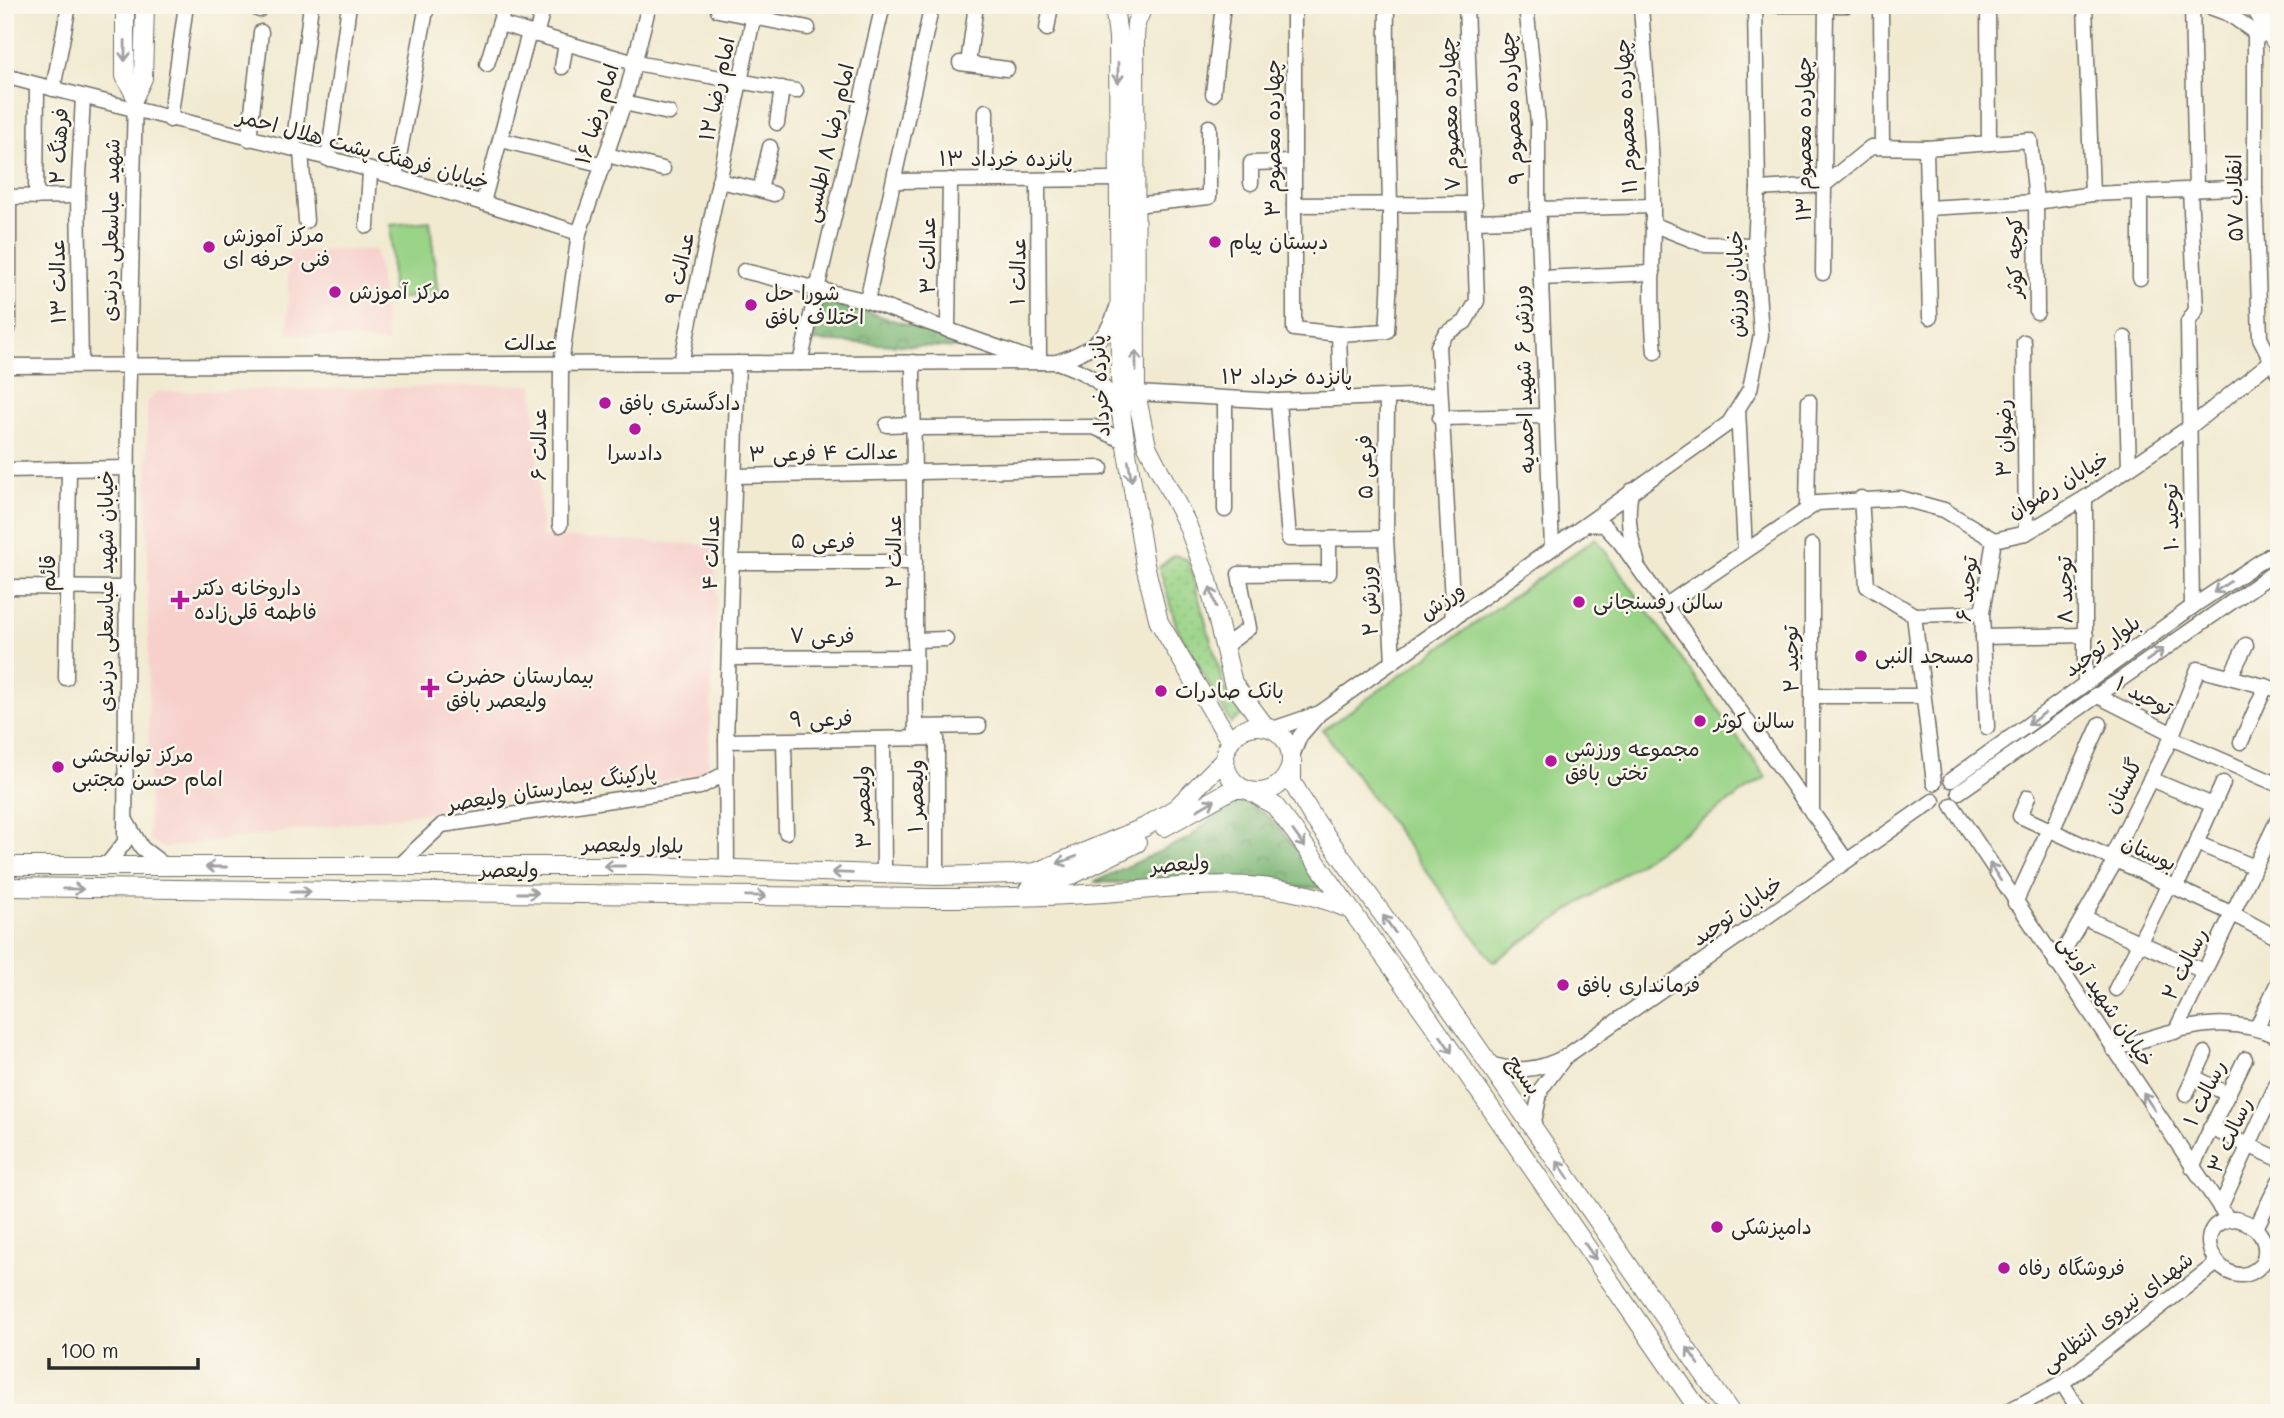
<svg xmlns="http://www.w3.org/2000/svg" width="2284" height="1418" viewBox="0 0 2284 1418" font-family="Mali,'Playpen Sans Arabic',sans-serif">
<defs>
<pattern id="grass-dots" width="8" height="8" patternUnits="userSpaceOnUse" patternTransform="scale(1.75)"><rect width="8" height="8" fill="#99d386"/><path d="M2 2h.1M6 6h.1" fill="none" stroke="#84b574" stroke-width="1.8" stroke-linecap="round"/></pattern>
<pattern id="forest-crowns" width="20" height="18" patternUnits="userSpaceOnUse" patternTransform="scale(1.75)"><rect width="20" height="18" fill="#7ab573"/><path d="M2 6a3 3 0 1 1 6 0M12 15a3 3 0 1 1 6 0" fill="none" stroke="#64935f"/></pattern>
</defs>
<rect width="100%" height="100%" fill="#fbf7ec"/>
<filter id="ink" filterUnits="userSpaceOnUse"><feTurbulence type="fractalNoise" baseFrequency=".0143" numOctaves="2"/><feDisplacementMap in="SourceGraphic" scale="14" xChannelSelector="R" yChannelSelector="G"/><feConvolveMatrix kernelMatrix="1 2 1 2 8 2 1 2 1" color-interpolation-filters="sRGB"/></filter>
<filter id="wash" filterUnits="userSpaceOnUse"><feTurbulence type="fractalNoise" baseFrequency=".00686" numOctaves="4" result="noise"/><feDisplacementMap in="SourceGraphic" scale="28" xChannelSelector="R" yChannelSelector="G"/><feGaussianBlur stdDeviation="1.57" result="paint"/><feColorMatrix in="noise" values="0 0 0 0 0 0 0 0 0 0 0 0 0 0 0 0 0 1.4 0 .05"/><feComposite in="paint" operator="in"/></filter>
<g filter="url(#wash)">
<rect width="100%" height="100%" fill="#f1ead1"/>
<g fill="#f7d0cc">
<polygon points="376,250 388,343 288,333 288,251"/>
<polygon points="533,385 542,537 713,545 717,596 708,763 698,776 164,848 149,840 147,402 157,392"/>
</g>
<polygon fill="url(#grass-dots)" stroke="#627f58" stroke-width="2" points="1175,555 1188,560 1225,690 1242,715 1231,723 1177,628 1159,567"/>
<g fill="url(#forest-crowns)" stroke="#52704f" stroke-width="2">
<polygon points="822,298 985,349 813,341"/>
<path d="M1234,799C1276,806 1299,857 1322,888L1094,882L1189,838Z"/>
</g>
<g fill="#99d386" stroke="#627f58" stroke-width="2">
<polygon points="430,221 438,295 392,299 391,225"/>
<polygon points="1596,538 1766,777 1493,962 1323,730"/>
</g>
</g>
<g filter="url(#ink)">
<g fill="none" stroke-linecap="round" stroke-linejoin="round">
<defs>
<g id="minor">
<polyline points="1294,5 1294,329 1339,334 1341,398"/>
<polyline points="1526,5 1538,123 1538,209 1552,548"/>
<path d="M1641,5C1645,72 1653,141 1653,208C1653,256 1650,304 1655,352"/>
<polyline points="1773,5 1848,5"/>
<polyline points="1881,5 1882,147"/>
<polyline points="1988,5 1989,143"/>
<polyline points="2085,5 2092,194"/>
<polyline points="2192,5 2196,190"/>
<polyline points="2204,5 2229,14 2260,36"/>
<polyline points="259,10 259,5"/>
<polyline points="718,10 808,28"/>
<polyline points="500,24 635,63 796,91"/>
<polyline points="1047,29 1051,5"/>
<polyline points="2255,30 2255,187 2260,338 2279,375"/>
<polyline points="536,35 544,5"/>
<polyline points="960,63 1007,69"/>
<polyline points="487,64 505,5"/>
<polyline points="968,64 976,5"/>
<polyline points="562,67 566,43"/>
<path d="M5,76C101,102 198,124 294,149C389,174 485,203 579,233"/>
<polyline points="53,89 69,5"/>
<polyline points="1213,94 1223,5"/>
<polyline points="624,103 669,113"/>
<polyline points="986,111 986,180"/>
<polyline points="170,120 186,5"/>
<polyline points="777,123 782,88"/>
<polyline points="249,139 261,32"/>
<polyline points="501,140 604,165"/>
<polyline points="293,148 311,5"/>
<polyline points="1926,148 1930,317"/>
<polyline points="301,151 306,221"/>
<polyline points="607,155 663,169"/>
<polyline points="328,159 349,5"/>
<polyline points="395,178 427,5"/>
<polyline points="719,181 760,190 770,147"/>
<polyline points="895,181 1118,179"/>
<polyline points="1251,183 1251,163 1294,162"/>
<polyline points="1758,189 1824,185 1871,147 1926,148 2030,140 2036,202 1927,208"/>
<polyline points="760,190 774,194"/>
<polyline points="2190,190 2196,310 2188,322 2192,607"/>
<polyline points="2140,192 2140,278"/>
<polyline points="5,197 78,196"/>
<polyline points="9,197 9,328"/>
<polyline points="36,197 37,85"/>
<polyline points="483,202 529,33"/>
<polyline points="1135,205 1209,197 1209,127"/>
<polyline points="1294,205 1475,204"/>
<polyline points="1538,209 1653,206"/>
<polyline points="1475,221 1539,219"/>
<polyline points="1652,224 1703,244 1755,245"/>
<polyline points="367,226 370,171"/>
<polyline points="744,271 867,301 1039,362 1038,181"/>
<polyline points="1823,273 1826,6"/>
<polyline points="1541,278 1653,273"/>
<polyline points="867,301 932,5"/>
<polyline points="2037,312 2036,202 2092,194 2255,187"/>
<polyline points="948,330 950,180"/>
<path d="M1339,334L1387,331C1395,223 1385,114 1387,5"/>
<polyline points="2125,338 2129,468"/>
<polyline points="2024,342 2026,533"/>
<polyline points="913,362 916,739"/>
<path d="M1057,362C1085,372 1111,383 1119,415"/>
<polyline points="681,363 756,5"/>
<polyline points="800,363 883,5"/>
<polyline points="81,365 78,196 83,97"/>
<path d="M5,366L1057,362C1087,352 1107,341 1116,310"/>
<polyline points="1136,393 1278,401 1439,395"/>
<polyline points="1387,397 1386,538 1393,661"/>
<polyline points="1225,399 1225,510"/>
<polyline points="1278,401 1289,539 1386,538"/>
<polyline points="1738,409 1745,551"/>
<polyline points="1440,418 1547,416"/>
<polyline points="887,425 914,424"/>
<polyline points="914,428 1094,427 1126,442"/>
<polyline points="5,470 128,468"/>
<polyline points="735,476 1101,468"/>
<path d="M1631,491C1626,516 1630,537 1637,561"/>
<polyline points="1861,498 1867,586 1914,615 1934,783"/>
<polyline points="2085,498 2085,683"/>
<polyline points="1807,509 1809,401"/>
<polyline points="1587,524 1604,525 1620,542 1846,860"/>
<polyline points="560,525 561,364 579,233 624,103 649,5"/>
<polyline points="732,562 915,562"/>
<polyline points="5,587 128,588"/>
<polyline points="1663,607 1817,503 1900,498 1944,510 1994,540 2026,533 2085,498 2191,426 2279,355"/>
<polyline points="1914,615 1982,613"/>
<polyline points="1453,619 1438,346 1445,334 1465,322 1477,301 1466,5"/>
<polyline points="1983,637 2086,635"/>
<polyline points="915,640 946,639"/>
<polyline points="1225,646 1249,628 1239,574 1329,573 1329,540"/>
<polyline points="729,658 915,657"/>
<polyline points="2230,677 2246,645"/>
<polyline points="66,678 69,469"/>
<polyline points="2096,695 2173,734"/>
<polyline points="1813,696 1922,696"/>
<polyline points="916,727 979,726"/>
<polyline points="1987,727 1982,613 1994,540"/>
<polyline points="1273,729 1320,713"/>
<polyline points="2171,738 2279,785"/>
<polyline points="883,740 884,874"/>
<polyline points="726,741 937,738 937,876"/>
<polyline points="784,741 786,832"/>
<polyline points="2241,742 2266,686"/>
<polyline points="1292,756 1300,736 1320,713 1729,423 1750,389 1761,335 1755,245 1758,189 1755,5"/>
<polyline points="2150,779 2213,805"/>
<polyline points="1951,780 2192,607 2279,549"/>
<polyline points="1959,792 2279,569"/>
<polyline points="2028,797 2020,816 2233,914 2279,939"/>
<polyline points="1952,805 2228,1219"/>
<polyline points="1812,813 1812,545"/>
<polyline points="125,819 142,848 167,867"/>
<polyline points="2052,831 2100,724"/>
<polyline points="2196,843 2255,867"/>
<polyline points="2111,858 2171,738 2198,669 2279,690"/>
<polyline points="105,867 125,842 128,416 135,95"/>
<polyline points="397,867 442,825 700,787 726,773"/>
<polyline points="727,870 726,741 738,363"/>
<polyline points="2176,888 2223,783"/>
<polyline points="2015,903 2049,829"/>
<polyline points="2083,917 2203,971"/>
<polyline points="2056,964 2116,860"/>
<polyline points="2116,989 2169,884"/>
<polyline points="2257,1027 2279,980"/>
<polyline points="2175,1032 2279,817"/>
<path d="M2113,1049C2173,1032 2218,1010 2279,1037"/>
<polyline points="1565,1057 1933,801"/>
<path d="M1487,1063C1517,1073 1537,1071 1565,1057L1541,1089L1533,1126"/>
<polyline points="2194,1077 2205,1053"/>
<polyline points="2186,1094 2194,1077 2227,1094"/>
<polyline points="2210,1128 2279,1159"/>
<polyline points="2192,1167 2245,1059"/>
<polyline points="2220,1208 2279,1079"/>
<path d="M2235,1219C2257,1223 2272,1242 2262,1264C2226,1304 2179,1222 2235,1219Z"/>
<polyline points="2256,1228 2279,1181"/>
<polyline points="2266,1256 2279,1263"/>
<polyline points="2062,1383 2081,1413"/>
<polyline points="2004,1413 2062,1383 2217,1263"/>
</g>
<g id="major">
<polyline points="125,5 125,76 135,95"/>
<polyline points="1114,5 1118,37 1120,376 1122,420 1145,565 1159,622 1230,741"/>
<polyline points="1144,5 1136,23 1135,39 1136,393 1147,446 1187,524 1208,580 1233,683 1265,726"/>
<polyline points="2254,5 2279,48"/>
<polyline points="2275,5 2279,11"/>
<polyline points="135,95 143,78 145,5"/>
<circle cx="1258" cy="759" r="33"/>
<polyline points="1292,761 1292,782 1312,816 1462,1025 1731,1413"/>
<polyline points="1252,792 1275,806 1294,831 1430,1020 1701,1413"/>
<polyline points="1164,827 1233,789 1244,789"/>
<polyline points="5,866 647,866 937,876 1015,874 1036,872 1145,827 1176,808 1225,759"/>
<path d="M5,887C312,892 619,897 927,898C985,898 1044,897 1103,893C1189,887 1266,873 1349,909"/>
<polyline points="1028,890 1070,876 1137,843"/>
</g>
</defs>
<use href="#minor" stroke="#706e65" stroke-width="17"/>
<use href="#major" stroke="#706e65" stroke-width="20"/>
<use href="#minor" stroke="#fff" stroke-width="14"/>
<use href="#major" stroke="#fff" stroke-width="18"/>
</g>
<defs><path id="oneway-shaft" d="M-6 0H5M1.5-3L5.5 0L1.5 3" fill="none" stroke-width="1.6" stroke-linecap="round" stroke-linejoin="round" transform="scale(1.75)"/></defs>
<g stroke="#a0a0a0">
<use href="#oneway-shaft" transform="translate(125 51) rotate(91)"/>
<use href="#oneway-shaft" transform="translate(1118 73) rotate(90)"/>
<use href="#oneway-shaft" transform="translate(1136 361) rotate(-90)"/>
<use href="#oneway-shaft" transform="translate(1130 471) rotate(81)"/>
<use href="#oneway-shaft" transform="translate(2222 587) rotate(146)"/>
<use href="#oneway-shaft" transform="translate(1213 597) rotate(-107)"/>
<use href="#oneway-shaft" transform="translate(2155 655) rotate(-35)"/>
<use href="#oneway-shaft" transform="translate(2036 719) rotate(144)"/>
<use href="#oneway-shaft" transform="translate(1206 805) rotate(-30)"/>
<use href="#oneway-shaft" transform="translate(1299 839) rotate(54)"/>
<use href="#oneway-shaft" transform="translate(1067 860) rotate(159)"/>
<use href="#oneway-shaft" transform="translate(614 866) rotate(180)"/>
<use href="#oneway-shaft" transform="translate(216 867) rotate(180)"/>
<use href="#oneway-shaft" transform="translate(1995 872) rotate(-123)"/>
<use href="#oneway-shaft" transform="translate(842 873) rotate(-178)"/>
<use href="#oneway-shaft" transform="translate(73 889) rotate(1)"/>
<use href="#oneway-shaft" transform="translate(301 892)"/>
<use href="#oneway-shaft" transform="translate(528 893)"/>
<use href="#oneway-shaft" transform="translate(756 896) rotate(1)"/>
<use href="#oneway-shaft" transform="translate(1389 924) rotate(-125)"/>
<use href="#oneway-shaft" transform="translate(1446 1044) rotate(56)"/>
<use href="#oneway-shaft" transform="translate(2149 1102) rotate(-124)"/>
<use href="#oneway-shaft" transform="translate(1563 1170) rotate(-124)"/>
<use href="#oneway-shaft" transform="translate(1590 1251) rotate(55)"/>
<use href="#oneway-shaft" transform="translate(1693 1356) rotate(-125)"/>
</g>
</g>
<g fill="#b5179e" stroke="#fbf7ec" stroke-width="2.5">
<circle cx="1215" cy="242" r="7"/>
<circle cx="209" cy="247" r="7"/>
<circle cx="335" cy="292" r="7"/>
<circle cx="751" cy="305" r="7"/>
<circle cx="605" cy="403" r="7"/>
<circle cx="635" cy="429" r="7"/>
<path d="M176.5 589.5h7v7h7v7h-7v7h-7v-7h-7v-7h7z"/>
<circle cx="1579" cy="602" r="7"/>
<circle cx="1861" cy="656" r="7"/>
<path d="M426.5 677.5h7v7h7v7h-7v7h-7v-7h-7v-7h7z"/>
<circle cx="1161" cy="691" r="7"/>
<circle cx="1700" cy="721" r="7"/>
<circle cx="1551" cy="761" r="7"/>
<circle cx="58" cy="767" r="7"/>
<circle cx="1563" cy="985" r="7"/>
<circle cx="1717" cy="1227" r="7"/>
<circle cx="2004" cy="1268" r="7"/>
</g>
<g text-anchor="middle" stroke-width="5" stroke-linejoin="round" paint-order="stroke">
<g font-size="21" fill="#2b2b2b" stroke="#fbf7ec">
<text transform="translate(717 89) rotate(-78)" y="7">امام رضا ۱۲</text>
<text transform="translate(1512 108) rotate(-94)" y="7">چهارده معصوم ۹</text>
<text transform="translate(597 114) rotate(-73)" y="7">امام رضا ۱۶</text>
<text transform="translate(1450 114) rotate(-92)" y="7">چهارده معصوم ۷</text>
<text transform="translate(1626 116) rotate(-93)" y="7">چهارده معصوم ۱۱</text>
<text transform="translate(1273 138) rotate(-90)" y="7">چهارده معصوم ۳</text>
<text transform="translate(1804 139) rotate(-90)" y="7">چهارده معصوم ۱۳</text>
<text transform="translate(829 143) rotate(-77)" y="7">امام رضا ۸ اطلسی</text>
<text transform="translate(59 146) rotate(-87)" y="7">فرهنگ ۲</text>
<text transform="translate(363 149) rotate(15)" y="7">خیابان فرهنگ پشت هلال احمر</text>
<text x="1006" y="166">پانزده خرداد ۱۳</text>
<text transform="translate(2235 198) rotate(-91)" y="7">انقلاب ۵۷</text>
<text transform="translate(111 230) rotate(-89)" y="7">شهید عباسعلی درندی</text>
<text transform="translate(928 255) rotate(-90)" y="7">عدالت ۳</text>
<text transform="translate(2015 257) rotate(-90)" y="7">کوچه کوثر</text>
<text transform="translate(680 268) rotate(-78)" y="7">عدالت ۹</text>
<text transform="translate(1018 271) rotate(-89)" y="7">عدالت ۱</text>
<text transform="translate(58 281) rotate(-91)" y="7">عدالت ۱۳</text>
<text transform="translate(1736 284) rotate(-91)" y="7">خیابان ورزش</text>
<text x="531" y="350">عدالت</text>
<text x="1287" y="384">پانزده خرداد ۱۲</text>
<text transform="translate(1524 379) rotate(-92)" y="7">ورزش ۶ شهید احمدیه</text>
<text transform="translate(1100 386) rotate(-93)" y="7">پانزده خرداد</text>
<text transform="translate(2004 438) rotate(-90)" y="7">رضوان ۳</text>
<text transform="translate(539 444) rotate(-90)" y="7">عدالت ۶</text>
<text transform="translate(824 453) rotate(-1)" y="7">عدالت ۴ فرعی ۳</text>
<text transform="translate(1365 467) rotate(-91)" y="7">فرعی ۵</text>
<text transform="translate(2058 485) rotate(-30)" y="7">خیابان رضوان</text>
<text transform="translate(2171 517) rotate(-91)" y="7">توحید ۱۰</text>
<text x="823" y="548">فرعی ۵</text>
<text transform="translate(894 551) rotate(-90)" y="7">عدالت ۲</text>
<text transform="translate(711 552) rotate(-88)" y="7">عدالت ۴</text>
<text transform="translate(48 573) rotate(-89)" y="7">قائم</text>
<text transform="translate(1967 589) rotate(-84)" y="7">توحید ۶</text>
<text transform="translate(2065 590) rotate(-91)" y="7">توحید ۸</text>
<text transform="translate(106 591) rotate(-90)" y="7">خیابان شهید عباسعلی درندی</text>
<text transform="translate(1369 601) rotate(-93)" y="7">ورزش ۲</text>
<text transform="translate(1442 601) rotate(-35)" y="7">ورزش</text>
<text x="822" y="643">فرعی ۷</text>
<text transform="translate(2102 646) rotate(-36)" y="7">بلوار توحید</text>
<text transform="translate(1791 659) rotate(-91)" y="7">توحید ۲</text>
<text transform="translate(2144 696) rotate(27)" y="7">توحید ۱</text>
<text transform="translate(821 719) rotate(-1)" y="7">فرعی ۹</text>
<text transform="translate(2123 786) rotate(-63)" y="7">گلستان</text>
<text transform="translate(552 788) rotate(-9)" y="7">پارکینگ بیمارستان ولیعصر</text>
<text transform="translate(916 796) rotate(-90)" y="7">ولیعصر ۱</text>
<text transform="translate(863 807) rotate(-91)" y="7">ولیعصر ۳</text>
<text transform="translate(633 845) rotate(1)" y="7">بلوار ولیعصر</text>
<text transform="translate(2149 853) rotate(25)" y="7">بوستان</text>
<text transform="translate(1180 864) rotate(-4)" y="7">ولیعصر</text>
<text x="509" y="877">ولیعصر</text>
<text transform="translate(1737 911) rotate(-35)" y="7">خیابان توحید</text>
<text transform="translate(2185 964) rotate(-64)" y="7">رسالت ۲</text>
<text transform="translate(2106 1001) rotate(56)" y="7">خیابان شهید آوینی</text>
<text transform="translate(1524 1075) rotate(55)" y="7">بسیج</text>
<text transform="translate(2205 1093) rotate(-64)" y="7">رسالت ۱</text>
<text transform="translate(2230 1135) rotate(-66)" y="7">رسالت ۳</text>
<text transform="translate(2117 1312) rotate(-37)" y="7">شهدای نیروی انتظامی</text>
</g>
<g font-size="21" fill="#2b2b2b" stroke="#fbf7ec" text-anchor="start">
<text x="223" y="242">مرکز آموزش<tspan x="223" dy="24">فنی حرفه ای</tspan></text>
<text x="1229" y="249">دبستان پیام</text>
<text x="349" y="299">مرکز آموزش</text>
<text x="765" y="300">شورا حل<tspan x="765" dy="24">اختلاف بافق</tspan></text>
<text x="619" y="410">دادگستری بافق</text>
<text x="635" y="460" text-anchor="middle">دادسرا</text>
<text x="194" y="595">داروخانه دکتر<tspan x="194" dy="24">فاطمه قلی‌زاده</tspan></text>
<text x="1593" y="609">سالن رفسنجانی</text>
<text x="1875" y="663">مسجد النبی</text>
<text x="446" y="683">بیمارستان حضرت<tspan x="446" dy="24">ولیعصر بافق</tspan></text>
<text x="1175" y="698">بانک صادرات</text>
<text x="1714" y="728">سالن کوثر</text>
<text x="1565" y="756">مجموعه ورزشی<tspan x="1565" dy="24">تختی بافق</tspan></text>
<text x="72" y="762">مرکز توانبخشی<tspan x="72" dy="24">امام حسن مجتبی</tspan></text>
<text x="1577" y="992">فرمانداری بافق</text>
<text x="1731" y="1234">دامپزشکی</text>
<text x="2018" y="1275">فروشگاه رفاه</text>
</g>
</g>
<rect width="2284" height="1418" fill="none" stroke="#fbf7ec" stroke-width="28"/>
<path d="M49 1358v10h149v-10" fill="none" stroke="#2b2b2b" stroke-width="3.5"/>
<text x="60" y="1358" font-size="21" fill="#2b2b2b" stroke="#fbf7ec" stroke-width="5" paint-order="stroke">100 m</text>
</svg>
